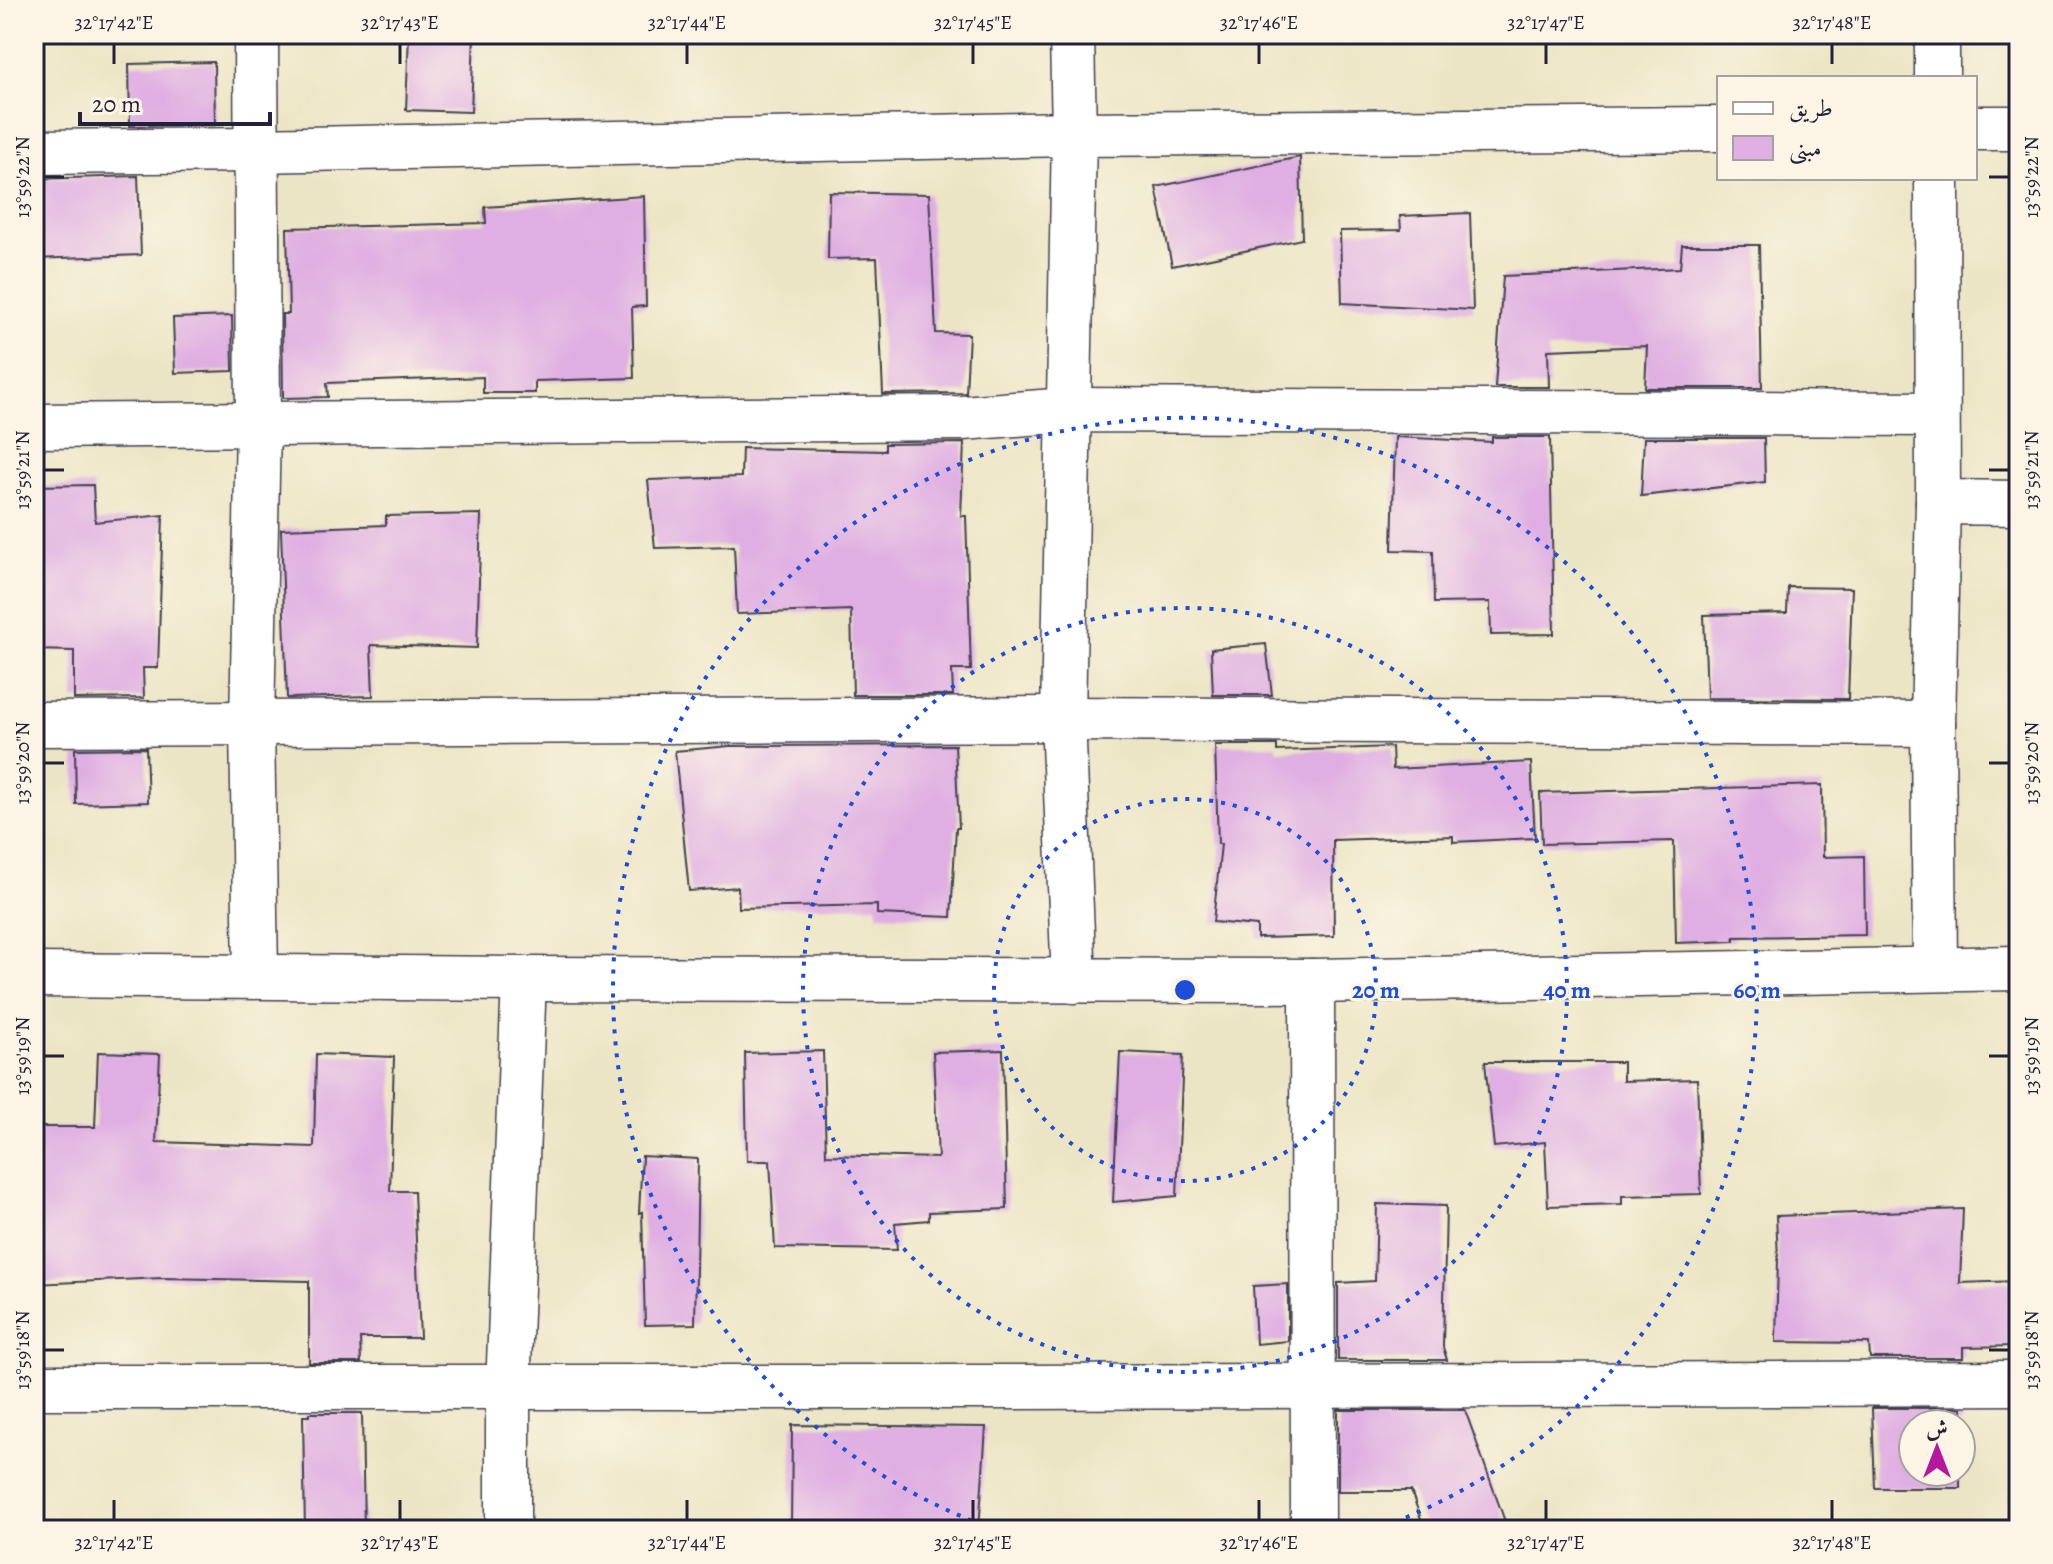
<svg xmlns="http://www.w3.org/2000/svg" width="2053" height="1564" viewBox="0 0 2053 1564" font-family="Alegreya,Amiri,serif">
<rect width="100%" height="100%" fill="#fcf5e5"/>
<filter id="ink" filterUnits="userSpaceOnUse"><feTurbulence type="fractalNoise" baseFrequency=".0125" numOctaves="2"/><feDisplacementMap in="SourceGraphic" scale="16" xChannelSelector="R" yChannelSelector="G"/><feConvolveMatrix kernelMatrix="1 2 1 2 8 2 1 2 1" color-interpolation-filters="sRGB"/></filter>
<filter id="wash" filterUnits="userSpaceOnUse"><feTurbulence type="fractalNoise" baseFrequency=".006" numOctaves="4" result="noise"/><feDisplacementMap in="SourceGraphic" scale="32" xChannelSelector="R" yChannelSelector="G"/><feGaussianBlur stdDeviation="1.8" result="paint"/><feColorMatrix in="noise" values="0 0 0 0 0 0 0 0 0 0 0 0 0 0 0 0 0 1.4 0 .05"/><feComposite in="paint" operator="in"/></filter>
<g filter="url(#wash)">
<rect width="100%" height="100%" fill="#ece5c5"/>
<g id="blocks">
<g fill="#dfaee2">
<polygon points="409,34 474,35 471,112 406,110"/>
<polygon points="214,62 215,125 130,126 129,64"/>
<polygon points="1300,157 1302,239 1172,266 1156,187"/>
<polygon points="138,176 141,255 34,259 34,179"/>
<polygon points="829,192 929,194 936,333 969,334 966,393 883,394 877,258 828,259"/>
<polygon points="644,196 646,306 632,307 634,378 535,381 535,393 483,393 483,377 327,383 328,397 283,398 282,314 289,314 287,228 486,223 485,207"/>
<polygon points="1470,213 1473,310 1342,303 1340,231 1401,230 1400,216"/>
<polygon points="1682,245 1759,245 1762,388 1645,388 1647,346 1548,350 1549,387 1495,387 1503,276 1680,268"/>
<polygon points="232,316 233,371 175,373 173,318"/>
<polygon points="1395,437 1492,442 1492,437 1550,437 1554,634 1491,635 1490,602 1434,603 1433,551 1392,550"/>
<polygon points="1644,438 1764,438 1765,482 1641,496"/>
<polygon points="964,443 961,516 966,516 971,670 952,670 953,695 853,695 851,610 737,614 734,546 655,548 648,480 741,477 742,448 885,451 885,444"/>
<polygon points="93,485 95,522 163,515 158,668 143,668 144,698 74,699 74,651 34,650 34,486"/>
<polygon points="481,514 477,648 371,645 373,696 287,698 281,529 386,525 386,516"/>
<polygon points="1788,587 1852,588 1848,699 1707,698 1704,615 1787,613"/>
<polygon points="1266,644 1272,695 1213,695 1211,649"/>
<polygon points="955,745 959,828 956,828 951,917 877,914 877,905 739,908 738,887 689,891 675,751 730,746"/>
<polygon points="1215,745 1277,745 1277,751 1392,747 1393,769 1531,762 1535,838 1453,842 1453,836 1333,840 1334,936 1257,938 1257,926 1213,922 1221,844 1218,844"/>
<polygon points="146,748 148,802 76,804 75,749"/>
<polygon points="1822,785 1823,857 1864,856 1865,935 1734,937 1734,941 1676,943 1674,841 1542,844 1540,793"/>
<polygon points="1003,1050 1007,1209 929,1212 929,1220 895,1223 897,1250 775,1248 770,1161 747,1161 745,1053 823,1051 826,1155 938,1158 933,1052"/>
<polygon points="98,1052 160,1054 156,1142 314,1147 316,1054 394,1057 390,1191 414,1191 420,1338 360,1338 361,1363 309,1363 309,1281 162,1278 34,1284 34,1127 95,1127"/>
<polygon points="1120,1052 1183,1055 1177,1196 1113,1202"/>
<polygon points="1485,1062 1623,1062 1623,1081 1697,1079 1701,1194 1622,1196 1622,1204 1548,1206 1545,1142 1494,1147"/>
<polygon points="642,1156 698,1159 695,1324 645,1325 642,1212 639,1213"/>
<polygon points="1377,1204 1446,1206 1443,1347 1447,1360 1338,1360 1338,1283 1375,1281"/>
<polygon points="1963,1209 1960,1283 2019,1281 2019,1346 1963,1347 1963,1358 1870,1358 1869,1343 1776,1342 1778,1258 1776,1216"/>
<polygon points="1288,1284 1288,1341 1256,1344 1253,1286"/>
<polygon points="1872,1408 1962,1408 1961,1436 1961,1424 1913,1424 1913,1472 1960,1472 1960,1488 1875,1488"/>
<polygon points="1338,1410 1465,1410 1508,1530 1425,1530 1411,1491 1338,1491"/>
<polygon points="309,1413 362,1413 364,1530 305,1530 303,1416 309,1416"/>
<polygon points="792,1425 986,1427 979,1530 791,1530"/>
</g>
</g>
</g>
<g filter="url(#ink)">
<use href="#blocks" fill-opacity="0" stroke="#403f50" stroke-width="2"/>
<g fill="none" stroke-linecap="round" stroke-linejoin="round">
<defs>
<g id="minor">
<polyline points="256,34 258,425 252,724 256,975"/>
<polyline points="1072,34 1074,134 1063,719 1074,981"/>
<polyline points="1937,34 1937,78"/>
<polyline points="1975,128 2019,128"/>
<polyline points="34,152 256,150 1074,134 1719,129"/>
<polyline points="34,426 962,418 1068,410 1937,414"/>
<polyline points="1938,502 2019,503"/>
<polyline points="34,724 1063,719 1933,724"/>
<polyline points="1935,968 1933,724 1938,502 1937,178"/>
<polyline points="34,975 524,979 1312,981 2019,968"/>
<polyline points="1312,981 1313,1530"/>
<path d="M34,1387C696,1391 1357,1384 2019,1383"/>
<polyline points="508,1530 508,1390 524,979"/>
</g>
</defs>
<use href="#minor" stroke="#403f50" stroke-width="47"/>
<use href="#minor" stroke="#fff" stroke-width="44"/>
</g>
</g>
<path fill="none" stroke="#22223b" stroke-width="3" d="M114,44V64M400,44V64M687,44V64M973,44V64M1259,44V64M1546,44V64M1832,44V64M44,177H64M1989,177H2009M44,470H64M1989,470H2009M44,763H64M1989,763H2009M44,1056H64M1989,1056H2009M44,1350H64M1989,1350H2009M114,1500V1520M400,1500V1520M687,1500V1520M973,1500V1520M1259,1500V1520M1546,1500V1520M1832,1500V1520"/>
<g fill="none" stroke="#1d4ed8" stroke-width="4" stroke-dasharray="4 8">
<circle cx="1185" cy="990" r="191"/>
<circle cx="1185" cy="990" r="382"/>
<path d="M994 1529A572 572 0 1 1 1376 1529"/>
</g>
<circle cx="1185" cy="990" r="12" fill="#1d4ed8" stroke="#fcf5e5" stroke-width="4"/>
<g font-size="24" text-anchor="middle" font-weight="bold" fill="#1d4ed8" stroke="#fcf5e5" stroke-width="6" stroke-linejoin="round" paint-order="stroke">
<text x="1376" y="998">20 m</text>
<text x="1567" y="998">40 m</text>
<text x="1757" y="998">60 m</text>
</g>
<rect width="2053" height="1564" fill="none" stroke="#fcf5e5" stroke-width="88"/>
<rect x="1717" y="76" width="260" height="104" fill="#fcf5e5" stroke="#a5a1a1" stroke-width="2"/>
<rect x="1733" y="102" width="40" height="12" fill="#ffffff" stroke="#a5a1a1" stroke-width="2"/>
<text x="1789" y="116" font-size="24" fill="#22223b">طريق</text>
<rect x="1733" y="136" width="40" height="24" fill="#dfaee2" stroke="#a5a1a1" stroke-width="2"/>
<text x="1789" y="156" font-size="24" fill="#22223b">مبنى</text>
<g transform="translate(1937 1448)"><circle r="38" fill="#fcf5e5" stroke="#a5a1a1" stroke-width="2"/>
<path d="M0-6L14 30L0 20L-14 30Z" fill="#b5179e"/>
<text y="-12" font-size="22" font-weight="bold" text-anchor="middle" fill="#22223b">ش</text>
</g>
<path d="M80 112v12h190v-12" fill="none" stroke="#22223b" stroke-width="4"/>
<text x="92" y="112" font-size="24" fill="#22223b" stroke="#fcf5e5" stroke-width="6" paint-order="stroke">20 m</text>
<rect x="44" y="44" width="1965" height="1476" fill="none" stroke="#22223b" stroke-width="3"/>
<g font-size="20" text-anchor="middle" fill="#22223b">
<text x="114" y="29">32°17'42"E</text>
<text x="400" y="29">32°17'43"E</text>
<text x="687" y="29">32°17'44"E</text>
<text x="973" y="29">32°17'45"E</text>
<text x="1259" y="29">32°17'46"E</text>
<text x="1546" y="29">32°17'47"E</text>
<text x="1832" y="29">32°17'48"E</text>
<text transform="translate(22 177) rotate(-90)" y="7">13°59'22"N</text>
<text transform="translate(2031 177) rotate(-90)" y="7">13°59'22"N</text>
<text transform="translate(22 470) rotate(-90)" y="7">13°59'21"N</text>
<text transform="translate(2031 470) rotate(-90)" y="7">13°59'21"N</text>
<text transform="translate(22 763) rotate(-90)" y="7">13°59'20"N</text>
<text transform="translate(2031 763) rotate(-90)" y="7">13°59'20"N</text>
<text transform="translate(22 1056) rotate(-90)" y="7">13°59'19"N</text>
<text transform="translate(2031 1056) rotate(-90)" y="7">13°59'19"N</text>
<text transform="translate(22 1350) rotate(-90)" y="7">13°59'18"N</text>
<text transform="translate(2031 1350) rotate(-90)" y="7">13°59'18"N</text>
<text x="114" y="1549">32°17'42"E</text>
<text x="400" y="1549">32°17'43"E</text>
<text x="687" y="1549">32°17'44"E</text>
<text x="973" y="1549">32°17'45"E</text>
<text x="1259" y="1549">32°17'46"E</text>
<text x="1546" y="1549">32°17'47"E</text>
<text x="1832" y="1549">32°17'48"E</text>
</g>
</svg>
